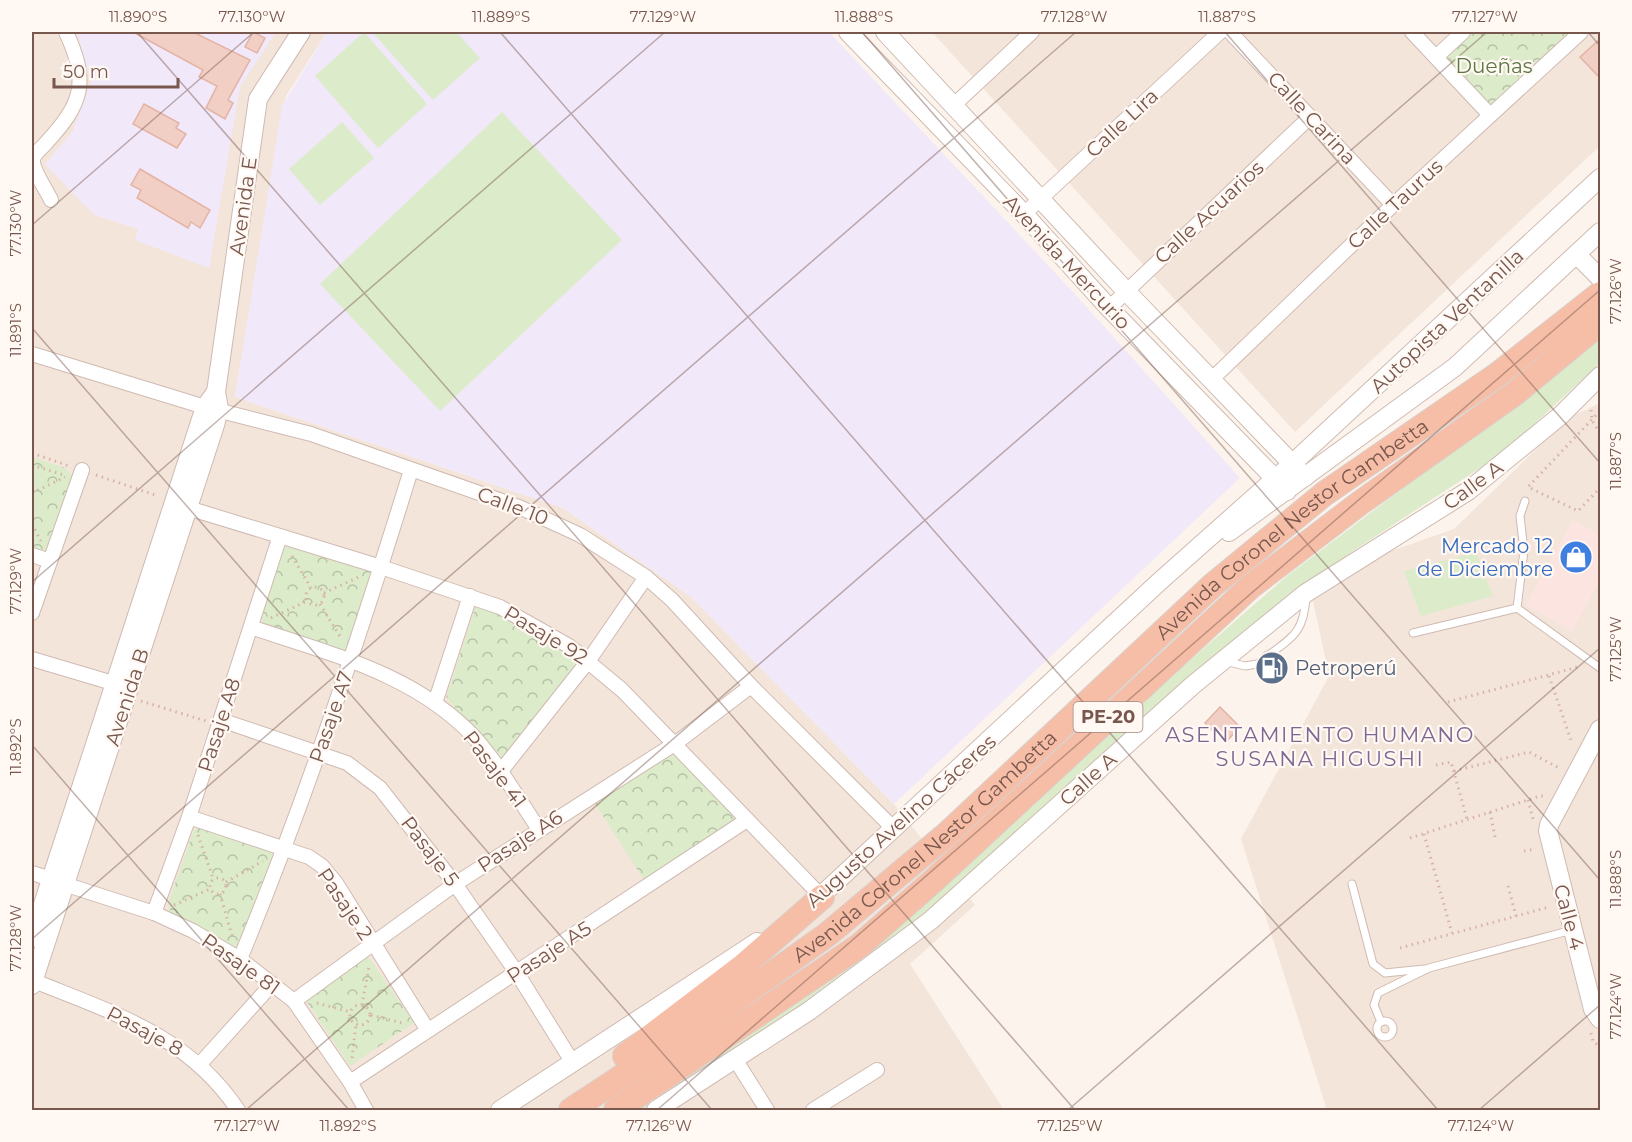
<svg xmlns="http://www.w3.org/2000/svg" width="1632" height="1142" viewBox="0 0 1632 1142" font-family="Montserrat,sans-serif">
<defs>
<pattern id="park-crowns" width="20" height="18" patternUnits="userSpaceOnUse" patternTransform="scale(1.5)"><rect width="20" height="18" fill="#dcebca"/><path d="M2 6a3 3 0 1 1 6 0M12 15a3 3 0 1 1 6 0" fill="none" stroke="#b7c1a6"/></pattern>
</defs>
<rect width="100%" height="100%" fill="#fcf4ec"/>
<g fill="#f4e5db">
<polygon points="32,32 327,32 286,96 235,397 563,508 691,597 894,804 975,905 910,964 1004,1110 32,1110"/>
<polygon points="932,32 1600,32 1600,146 1295,432"/>
<polygon points="1600,403 1600,1110 1327,1110 1241,839 1329,676 1313,601 1388,552 1454,529 1568,418"/>
</g>
<polygon fill="#fce5e1" points="1573,520 1600,535 1600,580 1572,631 1526,605"/>
<g fill="#f1e8f9">
<polygon points="77,32 276,32 240,87 209,268 135,240 138,229 94,215 45,164 73,131 91,81"/>
<polygon points="327,32 829,32 1075,294 1240,478 894,804 691,597 563,508 235,397 282,106"/>
</g>
<g fill="#dcebca">
<polygon points="364,32 427,104 378,148 315,76"/>
<polygon points="372,32 456,32 480,58 433,100"/>
<polygon points="502,112 622,240 440,411 320,284"/>
<polygon points="342,122 374,158 320,205 289,169"/>
<polygon points="1600,339 1600,363 1503,453 1353,551 1218,653 931,910 798,1010 644,1110 634,1110 733,1047 856,959 1007,830 1156,690 1287,576"/>
<polygon points="1476,552 1493,596 1421,616 1404,571"/>
</g>
<g fill="url(#park-crowns)">
<polygon points="1463,32 1581,32 1490,115 1440,53"/>
<polygon points="32,457 65,468 74,477 51,551 43,556 32,552"/>
<polygon points="292,544 372,571 372,580 346,652 265,626 261,617 283,548"/>
<polygon points="482,603 581,660 504,760 446,698 475,608"/>
<polygon points="677,750 740,817 644,880 594,802"/>
<polygon points="200,827 270,851 274,857 240,946 234,949 170,912 169,901 194,829"/>
<polygon points="368,956 414,1023 350,1066 305,999"/>
</g>
<g fill="#f1cfc4" stroke="#e4b3a5" stroke-width="1.5">
<polygon points="133,32 193,32 250,60 228,100 233,103 225,119 206,108 217,86 199,77 203,70"/>
<polygon points="253,32 265,38 257,53 245,47"/>
<polygon points="1600,39 1600,78 1580,57"/>
<polygon points="144,104 179,123 176,128 186,134 177,148 133,124"/>
<polygon points="140,169 210,210 200,228 191,222 188,228 137,198 141,190 131,185"/>
<polygon points="1265,652 1266,658 1274,658 1287,673 1276,683 1261,668 1262,663 1258,659"/>
<polygon points="1220,707 1240,727 1225,743 1205,723"/>
</g>
<g fill="none" stroke-linecap="round" stroke-linejoin="round">
<defs>
<g id="service">
<polyline points="1525,501 1520,516 1524,551 1517,608 1600,668"/>
<polyline points="1413,633 1517,608"/>
<path d="M1270,654C1295,636 1304,630 1306,597"/>
<polyline points="1225,661 1245,666 1257,664"/>
<polyline points="1352,884 1373,964 1385,973 1424,969"/>
<circle cx="1385" cy="1029" r="8"/>
<polyline points="1381,1022 1374,1005 1378,993 1429,968 1572,930"/>
</g>
<g id="minor">
<polyline points="1230,32 1393,205"/>
<polyline points="1412,32 1490,115"/>
<polyline points="1436,57 1463,32"/>
<polyline points="955,104 1032,32"/>
<path d="M51,200C46,189 34,173 33,162C32,155 41,149 46,143C83,103 89,82 66,32"/>
<polyline points="1024,214 1220,32"/>
<polyline points="1109,308 1310,117"/>
<polyline points="32,354 205,407 311,434 519,507 580,535 646,577 672,600 751,686 894,829"/>
<polyline points="1212,379 1393,205 1581,32"/>
<polyline points="188,508 381,567 500,607 569,646 622,690 822,897"/>
<polyline points="32,555 50,561"/>
<polyline points="32,613 82,470"/>
<path d="M251,627C330,654 416,674 475,738C499,765 518,798 538,828"/>
<polyline points="32,659 123,686"/>
<polyline points="435,703 470,596"/>
<polyline points="221,720 347,763 380,788 455,884 517,973 573,1063"/>
<polyline points="501,771 589,660 646,577"/>
<polyline points="189,817 309,857 322,866 336,883 427,1029"/>
<polyline points="32,873 51,879"/>
<polyline points="64,884 154,913 193,931 240,959 294,1001 350,1082 366,1110"/>
<polyline points="154,913 189,817 280,536"/>
<path d="M240,959C306,800 360,635 411,470"/>
<path d="M32,980C112,1013 187,1034 238,1110"/>
<polyline points="294,1001 455,884 676,743 751,686"/>
<polyline points="735,1059 767,1110"/>
<polyline points="200,1064 272,984"/>
<polyline points="350,1082 747,820"/>
<polyline points="813,1110 877,1070"/>
</g>
<g id="tertiary">
<polyline points="848,32 1024,214 1109,308 1287,491"/>
<polyline points="885,32 1126,291 1305,477"/>
<polyline points="1577,255 1600,278"/>
<polyline points="1229,532 1455,367 1600,232"/>
<polyline points="1600,729 1549,825 1548,831 1593,1009 1600,1019"/>
<polyline points="812,904 1159,582 1293,463 1600,178"/>
<polyline points="32,938 205,407 216,392"/>
<polyline points="32,985 215,425 219,409 216,392 258,99 301,32"/>
<polyline points="500,1110 757,942"/>
<polyline points="656,1110 809,1011 930,921 1193,685 1306,593 1468,491 1560,416 1600,376"/>
</g>
<g id="trunk">
<polyline points="625,1056 743,966 822,897"/>
<path id="s1" d="M571,1110L693,1030L828,934L947,834L1213,585L1324,494L1497,375L1600,294"/>
<polyline points="616,1110 859,946 933,881 1250,587 1360,503 1514,394 1600,323"/>
</g>
</defs>
<use href="#service" stroke="#cfbab1" stroke-width="9"/>
<use href="#minor" stroke="#cfbab1" stroke-width="16"/>
<use href="#tertiary" stroke="#cfbab1" stroke-width="20"/>
<use href="#trunk" stroke="#d9d0cd" stroke-width="26"/>
<g stroke="#d7b2a7" stroke-width="3" stroke-dasharray="1.5 4.5" stroke-linecap="butt">
<polyline points="1591,410 1592,420 1600,434"/>
<polyline points="1600,411 1528,487 1578,511 1600,488"/>
<polyline points="32,453 69,466"/>
<polyline points="32,465 64,475"/>
<polyline points="96,475 158,496"/>
<polyline points="32,493 65,477"/>
<polyline points="32,524 41,541"/>
<polyline points="292,556 311,588"/>
<circle cx="315" cy="596" r="9"/>
<polyline points="324,593 361,576"/>
<polyline points="320,604 341,638"/>
<polyline points="271,618 307,601"/>
<polyline points="1549,676 1572,743"/>
<polyline points="141,701 206,721"/>
<polyline points="1448,702 1578,667"/>
<polyline points="1436,765 1451,762 1467,819"/>
<polyline points="1454,771 1529,752 1559,768"/>
<polyline points="1528,800 1533,819"/>
<polyline points="1490,812 1495,837"/>
<polyline points="1424,834 1452,933"/>
<polyline points="198,835 213,878"/>
<polyline points="1410,838 1540,796 1547,796"/>
<polyline points="1524,851 1536,849"/>
<circle cx="218" cy="886" r="8"/>
<polyline points="226,882 263,861"/>
<polyline points="1508,886 1516,916"/>
<polyline points="220,894 233,939"/>
<polyline points="174,905 210,889"/>
<polyline points="1400,948 1549,907"/>
<polyline points="317,1003 350,1012"/>
<circle cx="360" cy="1015" r="10"/>
<polyline points="362,1005 369,967"/>
<polyline points="371,1015 406,1024"/>
<polyline points="1591,1033 1593,1041 1600,1047"/>
<polyline points="352,1058 356,1024"/>
</g>
<use href="#service" stroke="#fff" stroke-width="7"/>
<use href="#minor" stroke="#fff" stroke-width="14"/>
<use href="#tertiary" stroke="#fff" stroke-width="18"/>
<use href="#trunk" stroke="#f6bea7" stroke-width="24"/>
</g>
<path fill="none" stroke="#78574e" stroke-width="1.5" stroke-opacity="0.45" d="M137,32L1075,1110M500,32L1438,1110M862,32L1600,880M1225,32L1600,463M1588,32L1600,46M32,225L254,32M32,328L712,1110M32,582L665,32M32,745L349,1110M32,939L1076,32M246,1110L1487,32M657,1110L1600,290M1068,1110L1600,648M1479,1110L1600,1005"/>
<defs>
<symbol id="shop-disc" viewBox="-11 -11 22 22"><circle r="9.5" fill="#3f7fe0" stroke="#fff8f3"/><path d="M-5-2.5h2.3a2.7 3.5 0 0 1 5.4 0H5L5.5 6h-11ZM-1.5-2.5h3a1.5 2.3 0 0 0-3 0Z" fill="#fff"/></symbol>
<symbol id="fuel-disc" viewBox="-11 -11 22 22"><circle r="9.5" fill="#5c6f8a" stroke="#fff8f3"/><path d="M-5.5-6h7V0h2V4h1.3V-2.5L3-4.5l.8-.8L6-3V5H2.5V1h-1V6h-7ZM-4.2-4.7v3.2H.2V-4.7Z" fill="#fff"/></symbol>
</defs>
<g fill-rule="evenodd">
<use href="#shop-disc" x="1557" y="538" width="38" height="38"/>
<use href="#fuel-disc" x="1253" y="649" width="38" height="38"/>
</g>
<g text-anchor="middle" stroke-width="4.5" stroke-linejoin="round" paint-order="stroke">
<rect fill="#fff8f3" stroke="#a08780" stroke-width="1.5" x="1073.5" y="702" width="69" height="30" rx="4.5"/>
<g font-size="18" font-weight="bold" fill="#78574e">
<text x="1108" y="723">PE-20</text>
</g>
<g font-size="20" fill="#5b7843" stroke="#fff8f3">
<text x="1494" y="73">Dueñas</text>
</g>
<g font-size="20" fill="#78574e" stroke="#fff8f3">
<text transform="translate(1312 118) rotate(47)" y="7">Calle Carina</text>
<text transform="translate(1122 123) rotate(-43)" y="7">Calle Lira</text>
<text transform="translate(1395 204) rotate(-43)" y="7">Calle Taurus</text>
<text transform="translate(243 206) rotate(-82)" y="7">Avenida E</text>
<text transform="translate(1209 212) rotate(-43)" y="7">Calle Acuarios</text>
<text transform="translate(1067 262) rotate(47)" y="7">Avenida Mercurio</text>
<text transform="translate(1447 321) rotate(-43)" y="7">Autopista Ventanilla</text>
<text transform="translate(1473 485) rotate(-36)" y="7">Calle A</text>
<text transform="translate(513 506) rotate(21)" y="7">Calle 10</text>
<text dy="7" stroke="none"><textPath href="#s1" startOffset="928">Avenida Coronel Nestor Gambetta</textPath></text>
<text transform="translate(546 635) rotate(31)" y="7">Pasaje 92</text>
<text transform="translate(127 697) rotate(-72)" y="7">Avenida B</text>
<text transform="translate(331 717) rotate(-71)" y="7">Pasaje A7</text>
<text transform="translate(219 725) rotate(-72)" y="7">Pasaje A8</text>
<text transform="translate(495 769) rotate(53)" y="7">Pasaje 41</text>
<text transform="translate(1088 779) rotate(-42)" y="7">Calle A</text>
<text transform="translate(901 821) rotate(-42)" y="7">Augusto Avelino Cáceres</text>
<text transform="translate(520 841) rotate(-33)" y="7">Pasaje A6</text>
<text dy="7" stroke="none"><textPath href="#s1" startOffset="442">Avenida Coronel Nestor Gambetta</textPath></text>
<text transform="translate(430 851) rotate(53)" y="7">Pasaje 5</text>
<text transform="translate(345 904) rotate(56)" y="7">Pasaje 2</text>
<text transform="translate(1569 917) rotate(75)" y="7">Calle 4</text>
<text transform="translate(549 952) rotate(-33)" y="7">Pasaje A5</text>
<text transform="translate(241 964) rotate(35)" y="7">Pasaje 81</text>
<text transform="translate(145 1031) rotate(28)" y="7">Pasaje 8</text>
</g>
<g font-size="20" fill="#366cbe" stroke="#fff8f3" text-anchor="end">
<text x="1553" y="553">Mercado 12<tspan x="1553" dy="23">de Diciembre</tspan></text>
</g>
<g font-size="20" fill="#4e5e75" stroke="#fff8f3" text-anchor="start">
<text x="1295" y="675">Petroperú</text>
</g>
<g font-size="21" letter-spacing="1.5" fill="#7d6793" stroke="#fff8f3">
<text x="1320" y="742">ASENTAMIENTO HUMANO<tspan x="1320" dy="24">SUSANA HIGUSHI</tspan></text>
</g>
</g>
<rect width="1632" height="1142" fill="none" stroke="#fff8f3" stroke-width="66"/>
<path d="M54 78v9h124v-9" fill="none" stroke="#78574e" stroke-width="3"/>
<text x="63" y="78" font-size="18" fill="#78574e" stroke="#fff8f3" stroke-width="4.5" paint-order="stroke">50 m</text>
<rect x="33" y="33" width="1566" height="1076" fill="none" stroke="#78574e" stroke-width="2"/>
<g font-size="15" text-anchor="middle" fill="#78574e">
<text x="138" y="22">11.890°S</text>
<text x="252" y="22">77.130°W</text>
<text x="501" y="22">11.889°S</text>
<text x="663" y="22">77.129°W</text>
<text x="864" y="22">11.888°S</text>
<text x="1074" y="22">77.128°W</text>
<text x="1227" y="22">11.887°S</text>
<text x="1485" y="22">77.127°W</text>
<text transform="translate(16 223) rotate(-90)" y="5">77.130°W</text>
<text transform="translate(1616 291) rotate(-90)" y="5">77.126°W</text>
<text transform="translate(16 330) rotate(-90)" y="5">11.891°S</text>
<text transform="translate(1616 461) rotate(-90)" y="5">11.887°S</text>
<text transform="translate(16 581) rotate(-90)" y="5">77.129°W</text>
<text transform="translate(1616 649) rotate(-90)" y="5">77.125°W</text>
<text transform="translate(16 747) rotate(-90)" y="5">11.892°S</text>
<text transform="translate(1616 879) rotate(-90)" y="5">11.888°S</text>
<text transform="translate(16 938) rotate(-90)" y="5">77.128°W</text>
<text transform="translate(1616 1006) rotate(-90)" y="5">77.124°W</text>
<text x="247" y="1131">77.127°W</text>
<text x="348" y="1131">11.892°S</text>
<text x="659" y="1131">77.126°W</text>
<text x="1070" y="1131">77.125°W</text>
<text x="1481" y="1131">77.124°W</text>
</g>
</svg>
